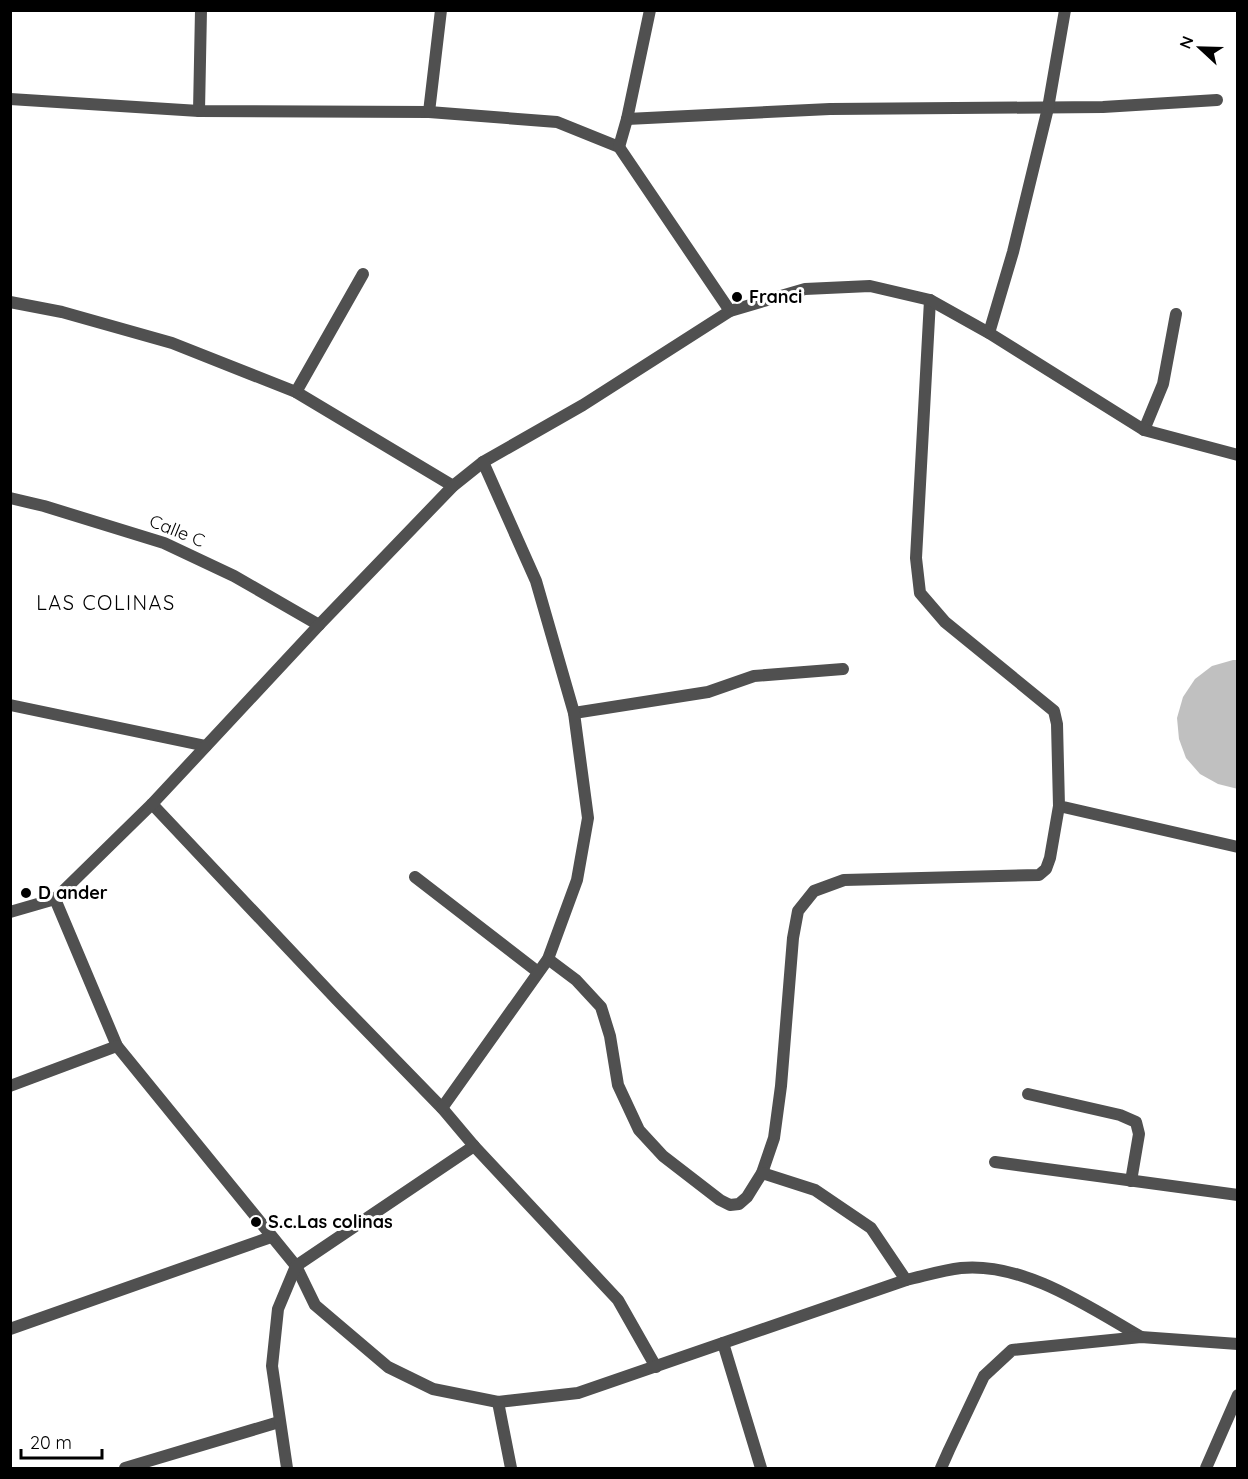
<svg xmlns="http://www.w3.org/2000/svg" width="1248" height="1479" viewBox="0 0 1248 1479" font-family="Quicksand,sans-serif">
<rect width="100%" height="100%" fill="#fff"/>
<polygon fill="#c0c0c0" points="1233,660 1238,660 1238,789 1218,784 1200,774 1186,758 1179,739 1177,718 1183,697 1195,679 1212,666"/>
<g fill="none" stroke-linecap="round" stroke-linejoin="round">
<g stroke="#505050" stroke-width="12">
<polyline points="10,99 199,111 429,112 557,122 619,147 730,311"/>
<polyline points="199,111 201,10"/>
<polyline points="429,112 441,10"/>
<polyline points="627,119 830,109 1103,107 1217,100"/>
<polyline points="619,147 627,119 650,10"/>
<polyline points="930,300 916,558 920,593 945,622 1054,711 1057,724 1059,806 1238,847"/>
<polyline points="10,302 62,312 172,343 296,392 453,486"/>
<polyline points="989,333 1013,252 1048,108 1065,10"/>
<polyline points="296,392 363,274"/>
<polyline points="1144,430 1163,384 1176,314"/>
<polyline points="10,498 44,506 164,543 234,576 319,625"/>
<polyline points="10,705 206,746"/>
<polyline points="574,713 708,692 754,676 843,669"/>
<polyline points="152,804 337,1000 442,1108 474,1146 618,1300 656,1367"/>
<polyline points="415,877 538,972"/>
<path d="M55,899L117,1046L296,1266L315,1305L388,1367L433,1389L498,1402L578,1393L906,1280C924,1276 943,1270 961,1268C1024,1262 1089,1307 1141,1337"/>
<polyline points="10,912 55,899 152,804 319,625 453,486 483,462 583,405 730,311 805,289 870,286 930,300 989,333 1144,430 1238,455"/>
<polyline points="548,959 576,980 601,1007 610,1036 618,1085 639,1130 663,1156 720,1200 730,1205 739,1204 747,1197 762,1173 774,1138 781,1086 793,938 798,911 814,891 844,880 1039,875 1046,869 1050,858 1059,806"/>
<polyline points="10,1086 117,1046"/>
<polyline points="1028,1094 1120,1115 1136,1122 1139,1134 1131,1181"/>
<polyline points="442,1108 548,959 577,880 588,818 574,713 536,581 483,462"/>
<polyline points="995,1162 1238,1195"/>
<polyline points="762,1173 815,1190 871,1228 906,1280"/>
<polyline points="10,1329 271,1237"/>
<polyline points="723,1343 761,1468"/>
<polyline points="498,1402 511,1468"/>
<polyline points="125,1468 279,1422"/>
<polyline points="287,1468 272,1366 278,1309 296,1266 474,1146"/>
<polyline points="941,1468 949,1450 984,1376 1012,1350 1141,1337 1238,1344"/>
<polyline points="1206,1468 1238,1395"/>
</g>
</g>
<g fill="#000" stroke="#fff" stroke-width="2">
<circle cx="737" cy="297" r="6"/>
<circle cx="26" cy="893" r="6"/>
<circle cx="256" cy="1222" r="6"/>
</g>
<g text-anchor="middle" stroke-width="6" stroke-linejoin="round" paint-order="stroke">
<g font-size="18" font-weight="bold" fill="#000" stroke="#fff" text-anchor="start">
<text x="749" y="303">Franci</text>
<text x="38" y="899">D ander</text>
<text x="268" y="1228">S.c.Las colinas</text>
</g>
<g font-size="18" fill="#000" stroke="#fff">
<text transform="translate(177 531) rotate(22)" y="6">Calle C</text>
</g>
<g font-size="20" letter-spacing="1.5" fill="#000" stroke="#fff">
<text x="106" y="610">LAS COLINAS</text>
</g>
</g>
<rect width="1248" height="1479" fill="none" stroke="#000000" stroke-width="24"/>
<g transform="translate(1200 48) rotate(292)" stroke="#ffffff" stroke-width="4.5" paint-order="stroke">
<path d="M0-4.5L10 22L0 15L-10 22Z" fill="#000000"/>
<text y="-9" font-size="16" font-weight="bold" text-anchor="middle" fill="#000000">N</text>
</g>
<path d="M21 1449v9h81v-9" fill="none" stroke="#000000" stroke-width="3"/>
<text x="30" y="1449" font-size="18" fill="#000000" stroke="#ffffff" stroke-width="4.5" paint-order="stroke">20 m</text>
</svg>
